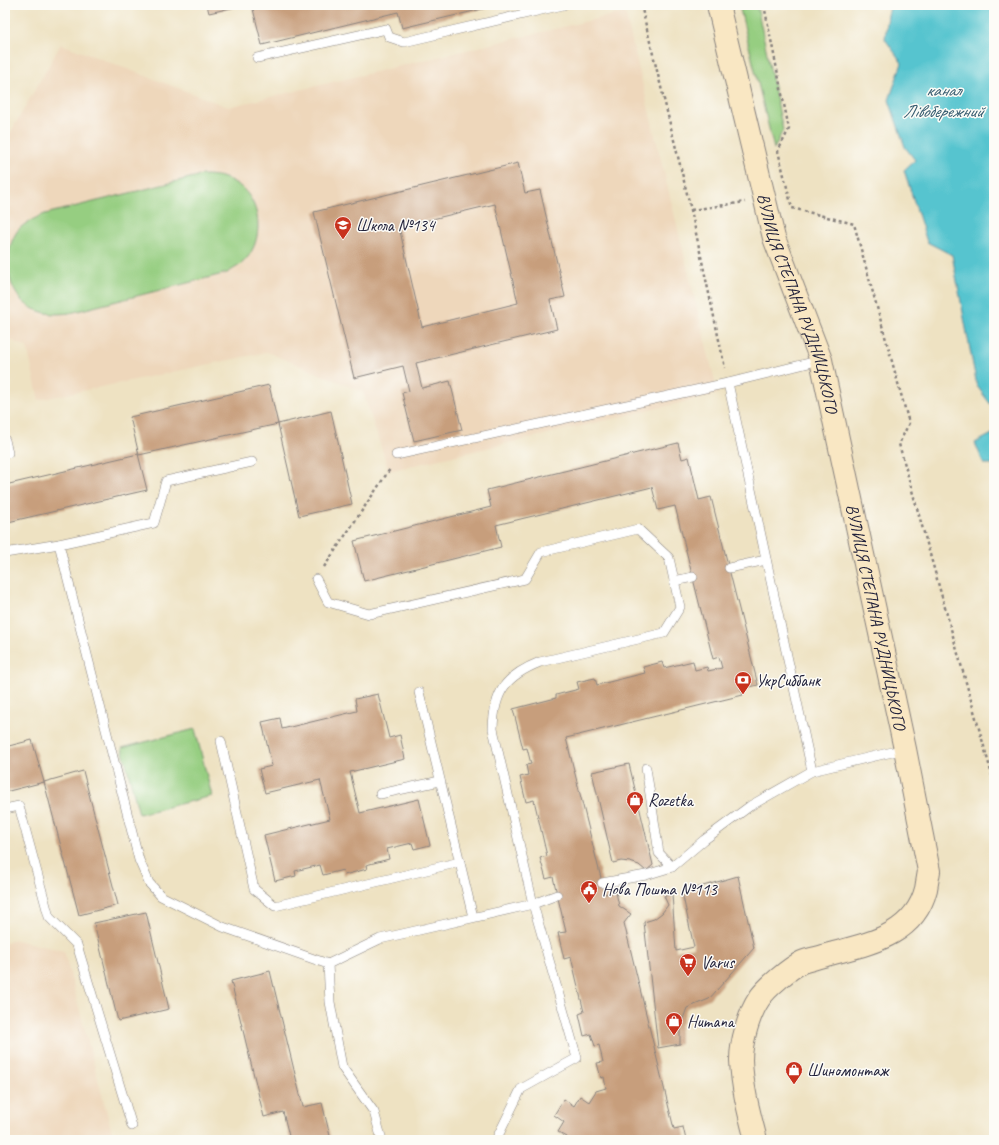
<svg xmlns="http://www.w3.org/2000/svg" width="999" height="1145" viewBox="0 0 999 1145" font-family="Caveat,sans-serif">
<rect width="100%" height="100%" fill="#fdfcf7"/>
<filter id="ink" filterUnits="userSpaceOnUse"><feTurbulence type="fractalNoise" baseFrequency=".025" numOctaves="2"/><feDisplacementMap in="SourceGraphic" scale="8" xChannelSelector="R" yChannelSelector="G"/><feConvolveMatrix kernelMatrix="1 2 1 2 8 2 1 2 1" color-interpolation-filters="sRGB"/></filter>
<filter id="wash" filterUnits="userSpaceOnUse"><feTurbulence type="fractalNoise" baseFrequency=".012" numOctaves="4" result="noise"/><feDisplacementMap in="SourceGraphic" scale="16" xChannelSelector="R" yChannelSelector="G"/><feGaussianBlur stdDeviation="0.9" result="paint"/><feColorMatrix in="noise" values="0 0 0 0 0 0 0 0 0 0 0 0 0 0 0 0 0 1.4 0 .05"/><feComposite in="paint" operator="in"/></filter>
<g filter="url(#wash)">
<rect width="100%" height="100%" fill="#eee2c2"/>
<g fill="#eed7bb">
<polygon points="625,12 718,394 389,471 363,392 267,352 39,400 27,347 5,338 5,142 61,44 228,107"/>
<polygon points="16,940 64,951 114,1140 5,1140 5,943"/>
</g>
<g fill="#96ce81" stroke="#5c785e">
<polygon points="739,5 757,6 783,130 774,149"/>
<path d="M202,175C213,175 222,176 232,181C263,196 267,244 240,265C236,268 231,270 227,273L70,313C59,314 50,315 39,311C6,301 0,255 18,230C26,222 35,218 45,214Z"/>
<polygon points="195,729 212,796 139,814 122,748"/>
</g>
<g fill="#57c4cf" stroke="#3c7385">
<polygon points="891,5 994,5 994,409 977,386 952,255 927,242 904,170 915,160 905,147 889,100 902,63 885,39 888,15"/>
<polygon points="994,433 994,464 984,464 975,443"/>
</g>
<g id="blocks">
<g fill="#c79e7b" fill-rule="evenodd">
<polygon points="207,5 240,5 240,6 209,13"/>
<polygon points="252,5 494,5 495,6 402,28 398,12 262,45"/>
<path d="M518,163L525,193L540,190L565,297L550,300L557,329L416,363L422,388L450,381L462,430L414,441L402,393L409,391L403,366L354,378L314,212ZM495,204L518,303L422,327L399,227Z"/>
<polygon points="269,385 278,424 331,411 352,504 299,516 278,424 139,455 130,417"/>
<polygon points="678,443 682,459 689,457 699,500 711,497 758,685 741,689 743,695 566,738 605,894 616,892 619,906 631,914 624,923 674,1129 683,1127 686,1140 566,1140 567,1137 558,1132 564,1122 554,1115 564,1099 574,1106 580,1096 589,1102 596,1091 606,1088 604,1077 601,1078 597,1063 603,1062 599,1045 595,1046 591,1034 584,1036 579,1014 584,1012 571,957 564,959 558,933 566,932 553,877 546,879 540,858 547,856 534,800 526,802 520,777 528,775 526,765 531,764 527,748 523,749 513,709 556,698 556,695 579,689 577,682 595,678 597,685 645,673 643,667 662,662 664,668 693,661 695,670 707,667 708,671 722,668 719,657 713,659 675,506 658,510 652,487 496,525 501,547 364,581 354,541 491,507 487,490"/>
<polygon points="138,454 147,490 8,522 5,511 5,485"/>
<polygon points="378,694 389,738 400,735 405,759 350,772 360,813 419,799 430,845 414,849 412,843 387,849 389,859 366,865 367,869 344,875 343,870 323,875 320,865 295,871 296,876 275,881 264,835 330,819 320,780 265,793 259,769 272,766 262,722 280,718 282,729 357,711 355,699"/>
<polygon points="32,740 44,782 83,771 118,905 79,915 44,782 5,792 5,747"/>
<polygon points="629,764 653,865 646,871 639,865 630,862 621,861 613,863 592,772"/>
<polygon points="738,876 754,948 709,999 687,1008 680,1027 680,1044 658,1048 644,922 654,919 662,913 668,905 664,896 672,894 676,951 694,947 682,892"/>
<polygon points="146,912 169,1009 118,1021 94,923"/>
<polygon points="270,971 303,1107 322,1103 331,1140 290,1140 283,1112 264,1117 231,981"/>
</g>
</g>
</g>
<g filter="url(#ink)">
<use href="#blocks" fill-opacity="0" stroke="#88827e" stroke-width="1"/>
<g fill="none" stroke-linecap="round" stroke-linejoin="round">
<defs>
<g id="lane">
<polyline points="257,58 386,29 389,37 404,42 563,5"/>
<polyline points="728,383 812,771"/>
<polyline points="5,440 8,453"/>
<polyline points="396,455 728,383 821,360"/>
<polyline points="59,544 139,860 149,883 161,896 223,927 328,964"/>
<polyline points="5,553 59,544 154,523 166,481 252,462"/>
<polyline points="729,568 766,560"/>
<path d="M316,579L328,602L369,614L525,579L541,552L638,529L669,558L680,607L664,633L540,662C505,676 494,692 493,729L533,904L577,1058L521,1089L496,1140"/>
<polyline points="674,581 693,577"/>
<polyline points="419,692 473,917"/>
<polyline points="221,741 254,889 275,906 460,862"/>
<polyline points="646,768 659,853 672,867"/>
<polyline points="380,794 440,781"/>
<polyline points="5,809 19,806 49,917 77,945 132,1126"/>
<polyline points="602,883 646,875 672,867 704,840 750,806 812,771 905,749"/>
<polyline points="382,1140 374,1112 342,1067 330,1002 328,964 380,939 533,904 557,895"/>
</g>
<g id="secondary">
<path id="s1" d="M718,5L774,238L821,360L905,749L929,871C928,877 927,883 926,889C914,937 866,944 826,955C818,958 810,959 802,962C790,968 766,988 759,999C749,1014 741,1042 741,1060C742,1087 749,1113 756,1140"/>
</g>
</defs>
<use href="#lane" stroke="#88827e" stroke-width="10"/>
<use href="#secondary" stroke="#88827e" stroke-width="24"/>
<g stroke="#88827e" stroke-width="2.5" stroke-dasharray="3 3" stroke-linecap="butt">
<polyline points="641,5 691,210 725,368"/>
<polyline points="764,5 789,129 778,151 792,208 854,224 909,423 899,444 994,782"/>
<polyline points="691,210 745,202"/>
<polyline points="324,567 390,469"/>
</g>
<use href="#lane" stroke="#fff" stroke-width="9"/>
<use href="#secondary" stroke="#f9e7c3" stroke-width="22"/>
</g>
</g>
<defs>
<symbol id="school-pin" viewBox="-11 -11 22 30"><path d="M0 17L-7.5 6A9.5 9.5 0 1 1 7.5 6Z" fill="#c8321e" stroke="#fdfcf7"/><path d="M0-5L7-2L0 1L-7-2ZM-4 1L0 2.5L4 1V4Q0 6-4 4Z" fill="#fff"/></symbol>
<symbol id="bank-pin" viewBox="-11 -11 22 30"><path d="M0 17L-7.5 6A9.5 9.5 0 1 1 7.5 6Z" fill="#c8321e" stroke="#fdfcf7"/><path d="M-6-4H6V4H-6ZM0-2.3a2.3 2.3 0 1 0 0 4.6a2.3 2.3 0 1 0 0-4.6Z" fill="#fff"/></symbol>
<symbol id="shop-pin" viewBox="-11 -11 22 30"><path d="M0 17L-7.5 6A9.5 9.5 0 1 1 7.5 6Z" fill="#c8321e" stroke="#fdfcf7"/><path d="M-5-2.5h2.3a2.7 3.5 0 0 1 5.4 0H5L5.5 6h-11ZM-1.5-2.5h3a1.5 2.3 0 0 0-3 0Z" fill="#fff"/></symbol>
<symbol id="civic-pin" viewBox="-11 -11 22 30"><path d="M0 17L-7.5 6A9.5 9.5 0 1 1 7.5 6Z" fill="#c8321e" stroke="#fdfcf7"/><path d="M-.6-6.5H3V-4.5H.6V-3L4-1V1h2V6H-6V1h2V-1L-.6-3ZM-1.2 2.5V6h2.4V2.5Z" fill="#fff"/></symbol>
<symbol id="supermarket-pin" viewBox="-11 -11 22 30"><path d="M0 17L-7.5 6A9.5 9.5 0 1 1 7.5 6Z" fill="#c8321e" stroke="#fdfcf7"/><path d="M-6-5.5h2.5l.6 2H6L4.5 2H-2.5L-4.4-4H-6ZM-1.5 3.2a1.3 1.3 0 1 0 .1 0ZM3 3.2a1.3 1.3 0 1 0 .1 0Z" fill="#fff"/></symbol>
</defs>
<g fill-rule="evenodd">
<use href="#school-pin" x="333" y="215" width="20" height="27"/>
<use href="#bank-pin" x="733" y="670" width="20" height="27"/>
<use href="#shop-pin" x="625" y="790" width="20" height="27"/>
<use href="#civic-pin" x="579" y="879" width="20" height="27"/>
<use href="#supermarket-pin" x="678" y="952" width="20" height="27"/>
<use href="#shop-pin" x="664" y="1011" width="20" height="27"/>
<use href="#shop-pin" x="784" y="1060" width="20" height="27"/>
</g>
<g text-anchor="middle" stroke-width="3" stroke-linejoin="round" paint-order="stroke">
<g font-size="17" fill="#22223b" stroke="#fdfcf7" text-anchor="start">
<text x="356" y="231">Школа №134</text>
<text x="756" y="686">УкрСиббанк</text>
<text x="648" y="806">Rozetka</text>
<text x="602" y="895">Нова Пошта №113</text>
<text x="701" y="968">Varus</text>
<text x="687" y="1027">Humana</text>
<text x="807" y="1076">Шиномонтаж</text>
</g>
<g font-size="17" fill="#22223b" stroke="#fdfcf7">
<text dy="6" stroke="none"><textPath href="#s1" startOffset="309">ВУЛИЦЯ СТЕПАНА РУДНИЦЬКОГО</textPath></text>
<text dy="6" stroke="none"><textPath href="#s1" startOffset="633">ВУЛИЦЯ СТЕПАНА РУДНИЦЬКОГО</textPath></text>
</g>
<g font-size="18" font-style="italic" fill="#355b6f" stroke="#fdfcf7">
<text x="943" y="96">канал<tspan x="943" dy="21">Лівобережний</tspan></text>
</g>
</g>
<rect width="999" height="1145" fill="none" stroke="#fdfcf7" stroke-width="20"/>
</svg>
